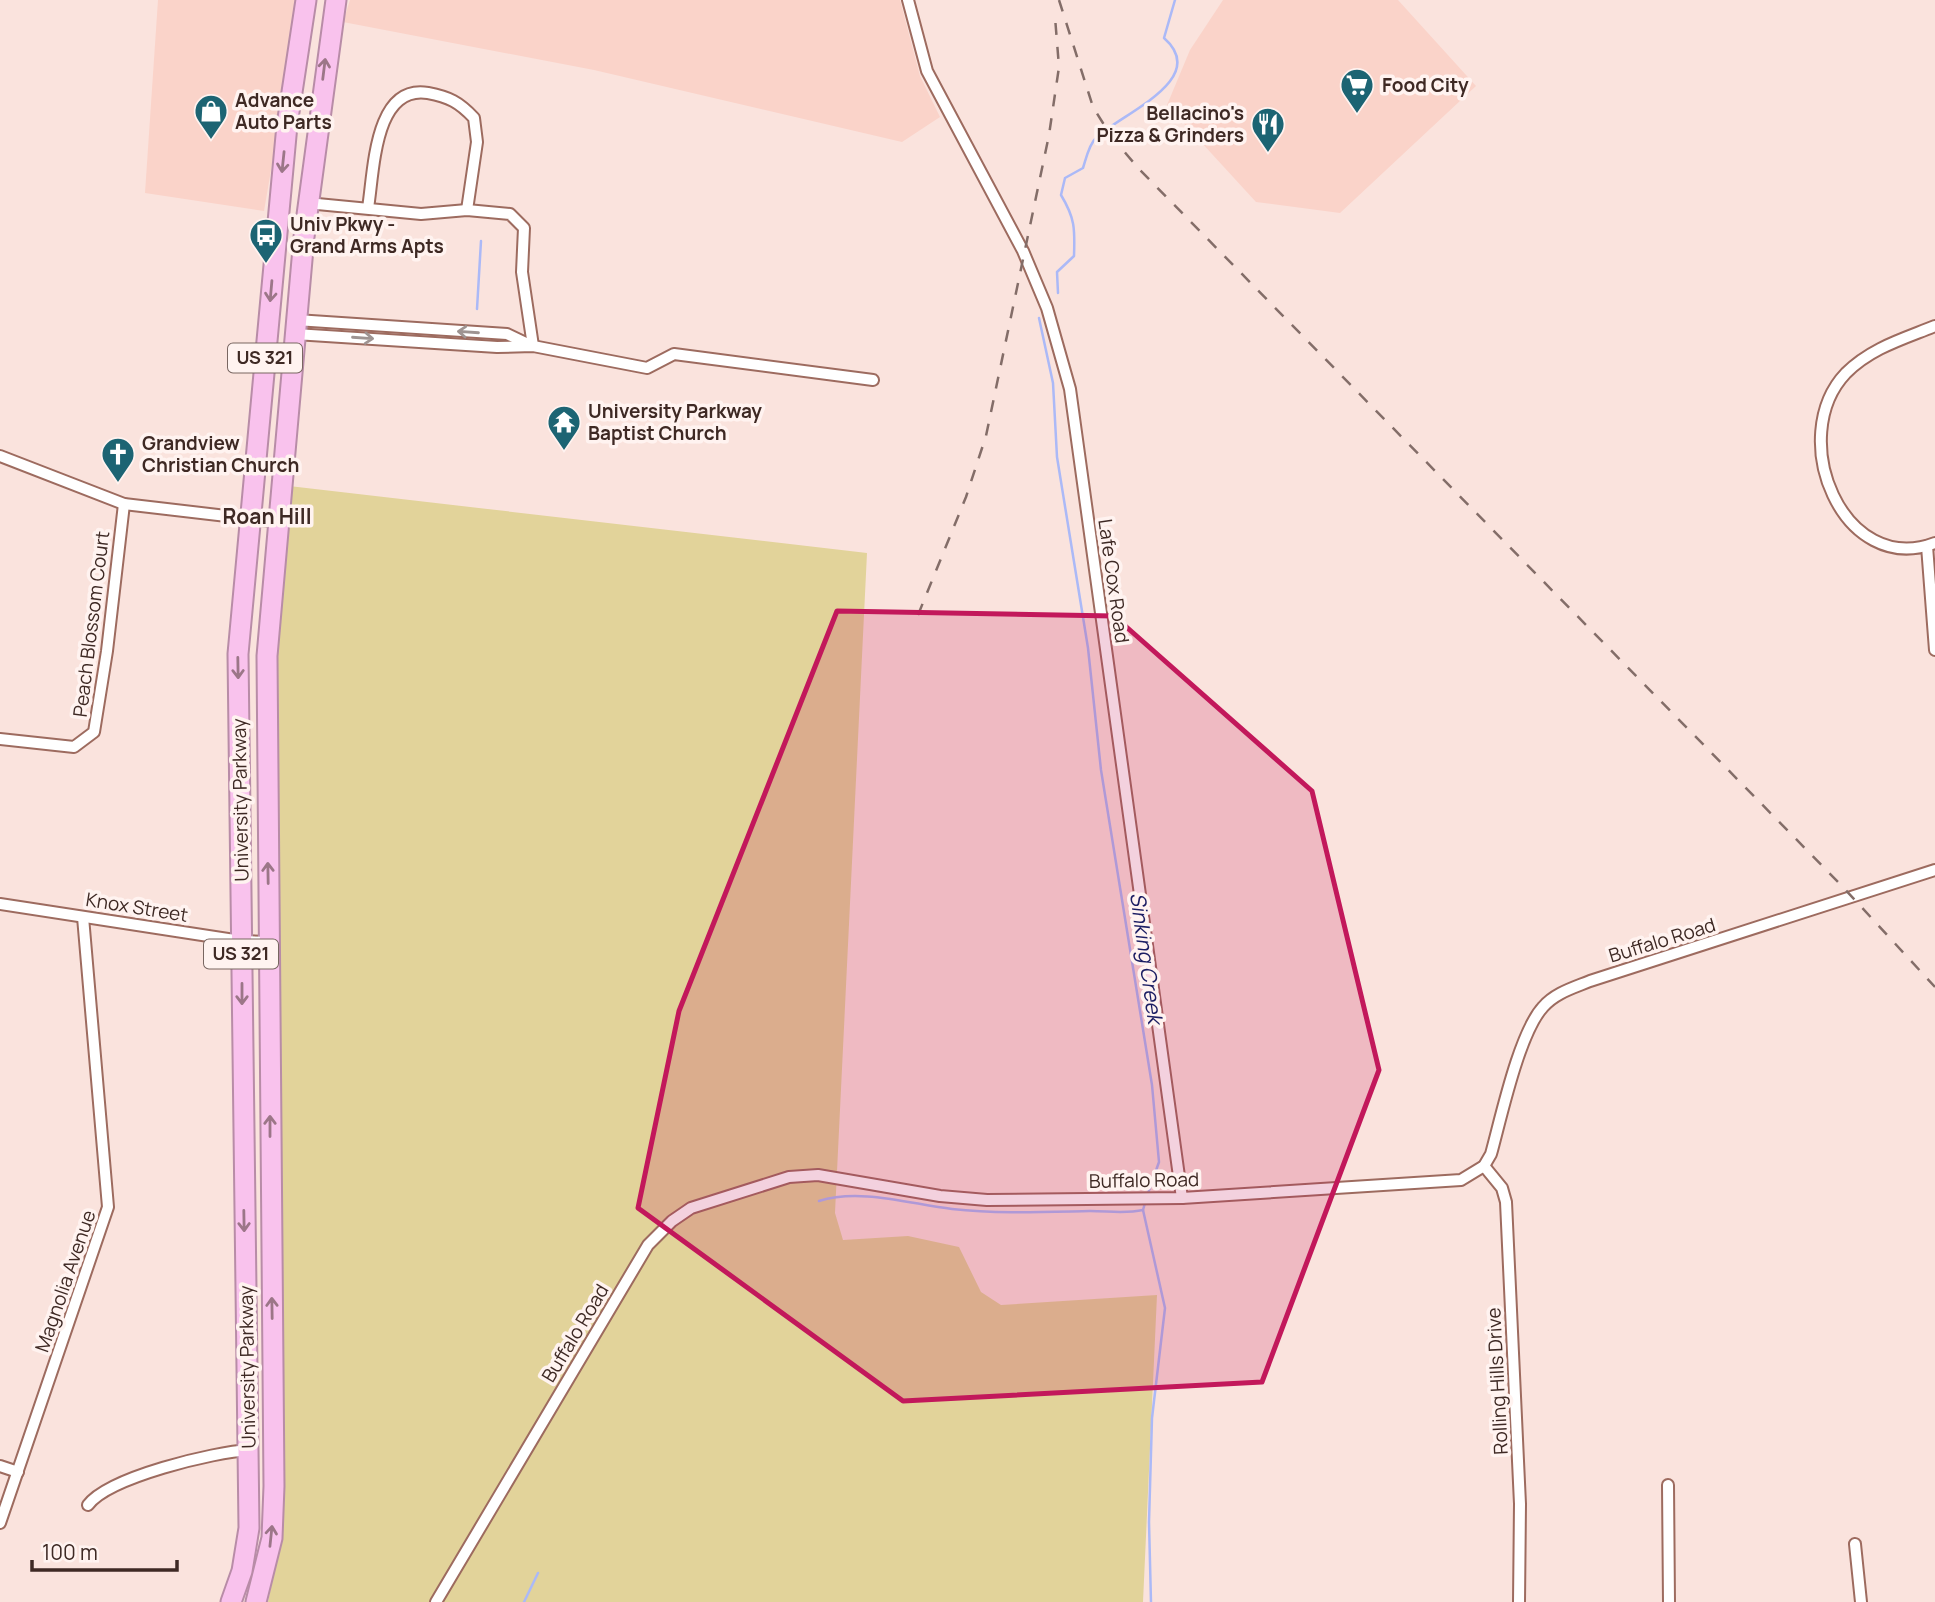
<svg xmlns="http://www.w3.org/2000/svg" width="1935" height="1602" viewBox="0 0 1935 1602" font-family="Manrope,sans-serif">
<rect width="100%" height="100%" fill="#fae3dd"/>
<g fill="#fad3c9">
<polygon points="158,0 300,0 264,211 145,193"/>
<polygon points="350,0 900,0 920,76 940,117 902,142 594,70 343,22"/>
<polygon points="1223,0 1398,0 1476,86 1340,213 1256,202 1167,105 1190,50"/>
</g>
<polygon fill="#e2d39a" points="289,486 867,553 835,1213 843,1240 908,1236 959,1247 981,1292 1001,1305 1157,1295 1143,1602 268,1602 279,1547 274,683"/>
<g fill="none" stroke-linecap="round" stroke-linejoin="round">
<g stroke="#abb9f7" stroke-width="2.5">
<path d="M1058,293L1057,272L1074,256C1075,229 1075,218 1061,195L1065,178L1083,168C1086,159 1089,144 1096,138C1118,115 1212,80 1164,38L1175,0"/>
<polyline points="477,309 481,241"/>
<polyline points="1039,318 1053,383 1057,457 1088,648 1101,770 1152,1085 1159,1162 1147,1196"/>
<path d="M819,1201C860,1188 910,1204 952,1209C998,1214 1043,1212 1090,1211C1109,1211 1125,1214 1143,1210"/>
<polyline points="1145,1203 1143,1210 1165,1308 1152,1418 1149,1522 1151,1602"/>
<polyline points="524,1602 538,1573"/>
</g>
<defs>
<g id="street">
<polyline points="908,0 927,71 1023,251 1047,308 1070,389 1182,1198"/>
<polyline points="307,203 421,214 467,210 510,214 524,228 522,272 533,346"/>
<path d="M368,208C374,171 374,84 428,93C449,97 459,102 474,118L477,142L467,210"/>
<polyline points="296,320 507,334 530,345"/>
<path d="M1935,326C1903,339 1871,348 1846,373C1785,437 1843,578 1935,543"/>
<polyline points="295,334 497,347 533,346 647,368 674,354 873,380"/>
<polyline points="0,456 124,504 278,522"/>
<polyline points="1927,546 1935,650"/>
<polyline points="0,739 74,747 94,732 107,651 124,504"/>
<polyline points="0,904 241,941 269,942"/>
<polyline points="1484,1166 1502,1188 1506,1202 1520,1504 1519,1602"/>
<polyline points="0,1466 18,1472"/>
<polyline points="1668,1485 1669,1602"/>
<path d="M88,1505C109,1477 214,1452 249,1450"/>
<polyline points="0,1523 108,1207 83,917"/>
<polyline points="1855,1544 1861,1602"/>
<path d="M436,1602L648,1245L672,1221L691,1208L789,1177L818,1175L940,1196L987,1200L1182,1198L1461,1180L1484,1166L1491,1154C1501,1118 1519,1033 1543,1007C1555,993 1573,988 1590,981L1935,870"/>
</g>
<g id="highway">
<polyline points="231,1602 242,1571 249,1528 238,654 287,125 306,0"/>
<polyline points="256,1602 272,1538 274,1486 267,656 304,237 336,0"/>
</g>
</defs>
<use href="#street" stroke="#9d6b5f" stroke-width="14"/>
<use href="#highway" stroke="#b88ca7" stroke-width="23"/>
<use href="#street" stroke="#fff" stroke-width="10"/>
<use href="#highway" stroke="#f9c2ed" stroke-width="19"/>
<g stroke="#836d68" stroke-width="2.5" stroke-dasharray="12 12" stroke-linecap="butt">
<polyline points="1059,0 1093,107 1111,136 1139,169 1842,886 1935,987"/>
<polyline points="918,615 966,497 986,436 1049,135 1059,67 1055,17"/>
</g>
</g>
<defs><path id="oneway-shaft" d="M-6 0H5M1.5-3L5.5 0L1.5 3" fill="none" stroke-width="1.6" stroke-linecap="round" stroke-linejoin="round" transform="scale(1.75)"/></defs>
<g stroke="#9c7688">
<use href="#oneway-shaft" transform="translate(324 69) rotate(-83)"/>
<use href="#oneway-shaft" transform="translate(283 162) rotate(96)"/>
<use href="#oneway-shaft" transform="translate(271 291) rotate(95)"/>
<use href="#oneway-shaft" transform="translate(238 668) rotate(89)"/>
<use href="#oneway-shaft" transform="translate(268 873) rotate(-91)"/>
<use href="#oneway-shaft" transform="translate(242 994) rotate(90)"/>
<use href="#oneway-shaft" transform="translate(270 1126) rotate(-90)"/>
<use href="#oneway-shaft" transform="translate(244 1221) rotate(89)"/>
<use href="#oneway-shaft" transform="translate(272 1308) rotate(-91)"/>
<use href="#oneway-shaft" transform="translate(271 1536) rotate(-84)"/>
</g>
<g stroke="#9e9492">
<use href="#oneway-shaft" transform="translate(468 332) rotate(-176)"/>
<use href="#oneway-shaft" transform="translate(363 338) rotate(4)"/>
</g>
<path fill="#c2185b" fill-opacity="0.2" stroke="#c2185b" stroke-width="5" stroke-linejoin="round" d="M837,611L1114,616L1312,791L1379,1070L1262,1382L903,1401L638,1208L679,1011Z"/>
<defs>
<symbol id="supermarket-pin" viewBox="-11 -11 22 30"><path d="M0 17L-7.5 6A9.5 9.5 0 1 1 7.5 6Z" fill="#1c6473" stroke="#fff3f0"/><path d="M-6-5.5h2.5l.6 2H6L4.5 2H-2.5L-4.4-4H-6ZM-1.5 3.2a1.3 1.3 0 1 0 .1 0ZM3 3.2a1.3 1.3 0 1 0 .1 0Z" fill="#fff"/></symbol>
<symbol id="shop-pin" viewBox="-11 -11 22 30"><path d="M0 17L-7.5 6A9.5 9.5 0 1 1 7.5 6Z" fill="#1c6473" stroke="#fff3f0"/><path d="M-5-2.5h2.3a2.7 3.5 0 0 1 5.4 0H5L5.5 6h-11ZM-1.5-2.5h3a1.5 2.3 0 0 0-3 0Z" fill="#fff"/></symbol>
<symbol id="restaurant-pin" viewBox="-11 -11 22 30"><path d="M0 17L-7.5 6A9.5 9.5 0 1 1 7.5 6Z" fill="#1c6473" stroke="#fff3f0"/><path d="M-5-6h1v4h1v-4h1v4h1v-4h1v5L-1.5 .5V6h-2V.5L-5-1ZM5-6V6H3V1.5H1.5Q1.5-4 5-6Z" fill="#fff"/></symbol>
<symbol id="bus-pin" viewBox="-11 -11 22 30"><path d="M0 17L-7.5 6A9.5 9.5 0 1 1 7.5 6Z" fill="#1c6473" stroke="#fff3f0"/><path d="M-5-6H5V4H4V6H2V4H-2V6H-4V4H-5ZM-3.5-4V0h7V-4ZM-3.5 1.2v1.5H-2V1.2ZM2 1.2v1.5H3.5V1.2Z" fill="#fff"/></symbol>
<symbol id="temple-pin" viewBox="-11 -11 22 30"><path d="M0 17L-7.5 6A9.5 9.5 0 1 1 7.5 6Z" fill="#1c6473" stroke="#fff3f0"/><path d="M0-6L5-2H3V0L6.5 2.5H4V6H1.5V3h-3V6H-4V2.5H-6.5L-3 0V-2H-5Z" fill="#fff"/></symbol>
<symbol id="church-pin" viewBox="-11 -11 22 30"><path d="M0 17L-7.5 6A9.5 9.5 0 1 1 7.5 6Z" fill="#1c6473" stroke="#fff3f0"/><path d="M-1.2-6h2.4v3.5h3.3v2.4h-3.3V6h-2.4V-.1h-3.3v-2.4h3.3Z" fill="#fff"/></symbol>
</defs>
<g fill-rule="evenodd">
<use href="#supermarket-pin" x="1338" y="66" width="38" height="52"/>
<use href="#shop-pin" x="192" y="92" width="38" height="52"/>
<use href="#restaurant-pin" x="1249" y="105" width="38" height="52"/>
<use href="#bus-pin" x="247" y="216" width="38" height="52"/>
<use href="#temple-pin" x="545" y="403" width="38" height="52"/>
<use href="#church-pin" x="99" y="435" width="38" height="52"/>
</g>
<g text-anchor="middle" stroke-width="7" stroke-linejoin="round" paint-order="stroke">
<g fill="#fff3f0" stroke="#786661" stroke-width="2">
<rect x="228" y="343.5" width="74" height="29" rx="5"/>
<rect x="204" y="939.5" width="74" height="29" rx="5"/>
</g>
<g font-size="18" font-weight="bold" fill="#3e2924">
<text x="265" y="364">US 321</text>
<text x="241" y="960">US 321</text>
</g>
<g font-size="19" font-weight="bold" fill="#3e2924" stroke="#fff3f0" text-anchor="start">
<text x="1382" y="92">Food City</text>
<text x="235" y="107">Advance<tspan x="235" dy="22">Auto Parts</tspan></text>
<text x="1244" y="120" text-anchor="end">Bellacino's<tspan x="1244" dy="22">Pizza &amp; Grinders</tspan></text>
<text x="290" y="231">Univ Pkwy -<tspan x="290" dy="22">Grand Arms Apts</tspan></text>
<text x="588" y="418">University Parkway<tspan x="588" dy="22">Baptist Church</tspan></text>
<text x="142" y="450">Grandview<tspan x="142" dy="22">Christian Church</tspan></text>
</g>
<g font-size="19" fill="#3e2924" stroke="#fff3f0">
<text transform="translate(1114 581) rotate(82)" y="7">Lafe Cox Road</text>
<text transform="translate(91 624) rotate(-83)" y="7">Peach Blossom Court</text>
<text transform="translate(240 800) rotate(-91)" y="7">University Parkway</text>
<text transform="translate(137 907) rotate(9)" y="7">Knox Street</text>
<text transform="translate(1662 940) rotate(-17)" y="7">Buffalo Road</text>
<text transform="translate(1144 1180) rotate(-1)" y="7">Buffalo Road</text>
<text transform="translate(65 1281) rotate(-71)" y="7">Magnolia Avenue</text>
<text transform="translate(575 1333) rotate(-59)" y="7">Buffalo Road</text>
<text transform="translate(247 1367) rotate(-91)" y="7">University Parkway</text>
<text transform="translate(1497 1381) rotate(-93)" y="7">Rolling Hills Drive</text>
</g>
<g font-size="21" font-weight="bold" fill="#3e2924" stroke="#fff3f0">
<text x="267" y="524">Roan Hill</text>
</g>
<g font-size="21" font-style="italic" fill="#1b1d63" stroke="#fff3f0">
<text transform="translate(1146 958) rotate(82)" y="7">Sinking Creek</text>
</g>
</g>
<path d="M32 1560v10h145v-10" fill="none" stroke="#3e2924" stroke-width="3.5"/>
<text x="42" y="1560" font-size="21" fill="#3e2924" stroke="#fff3f0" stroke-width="5" paint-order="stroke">100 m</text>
</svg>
